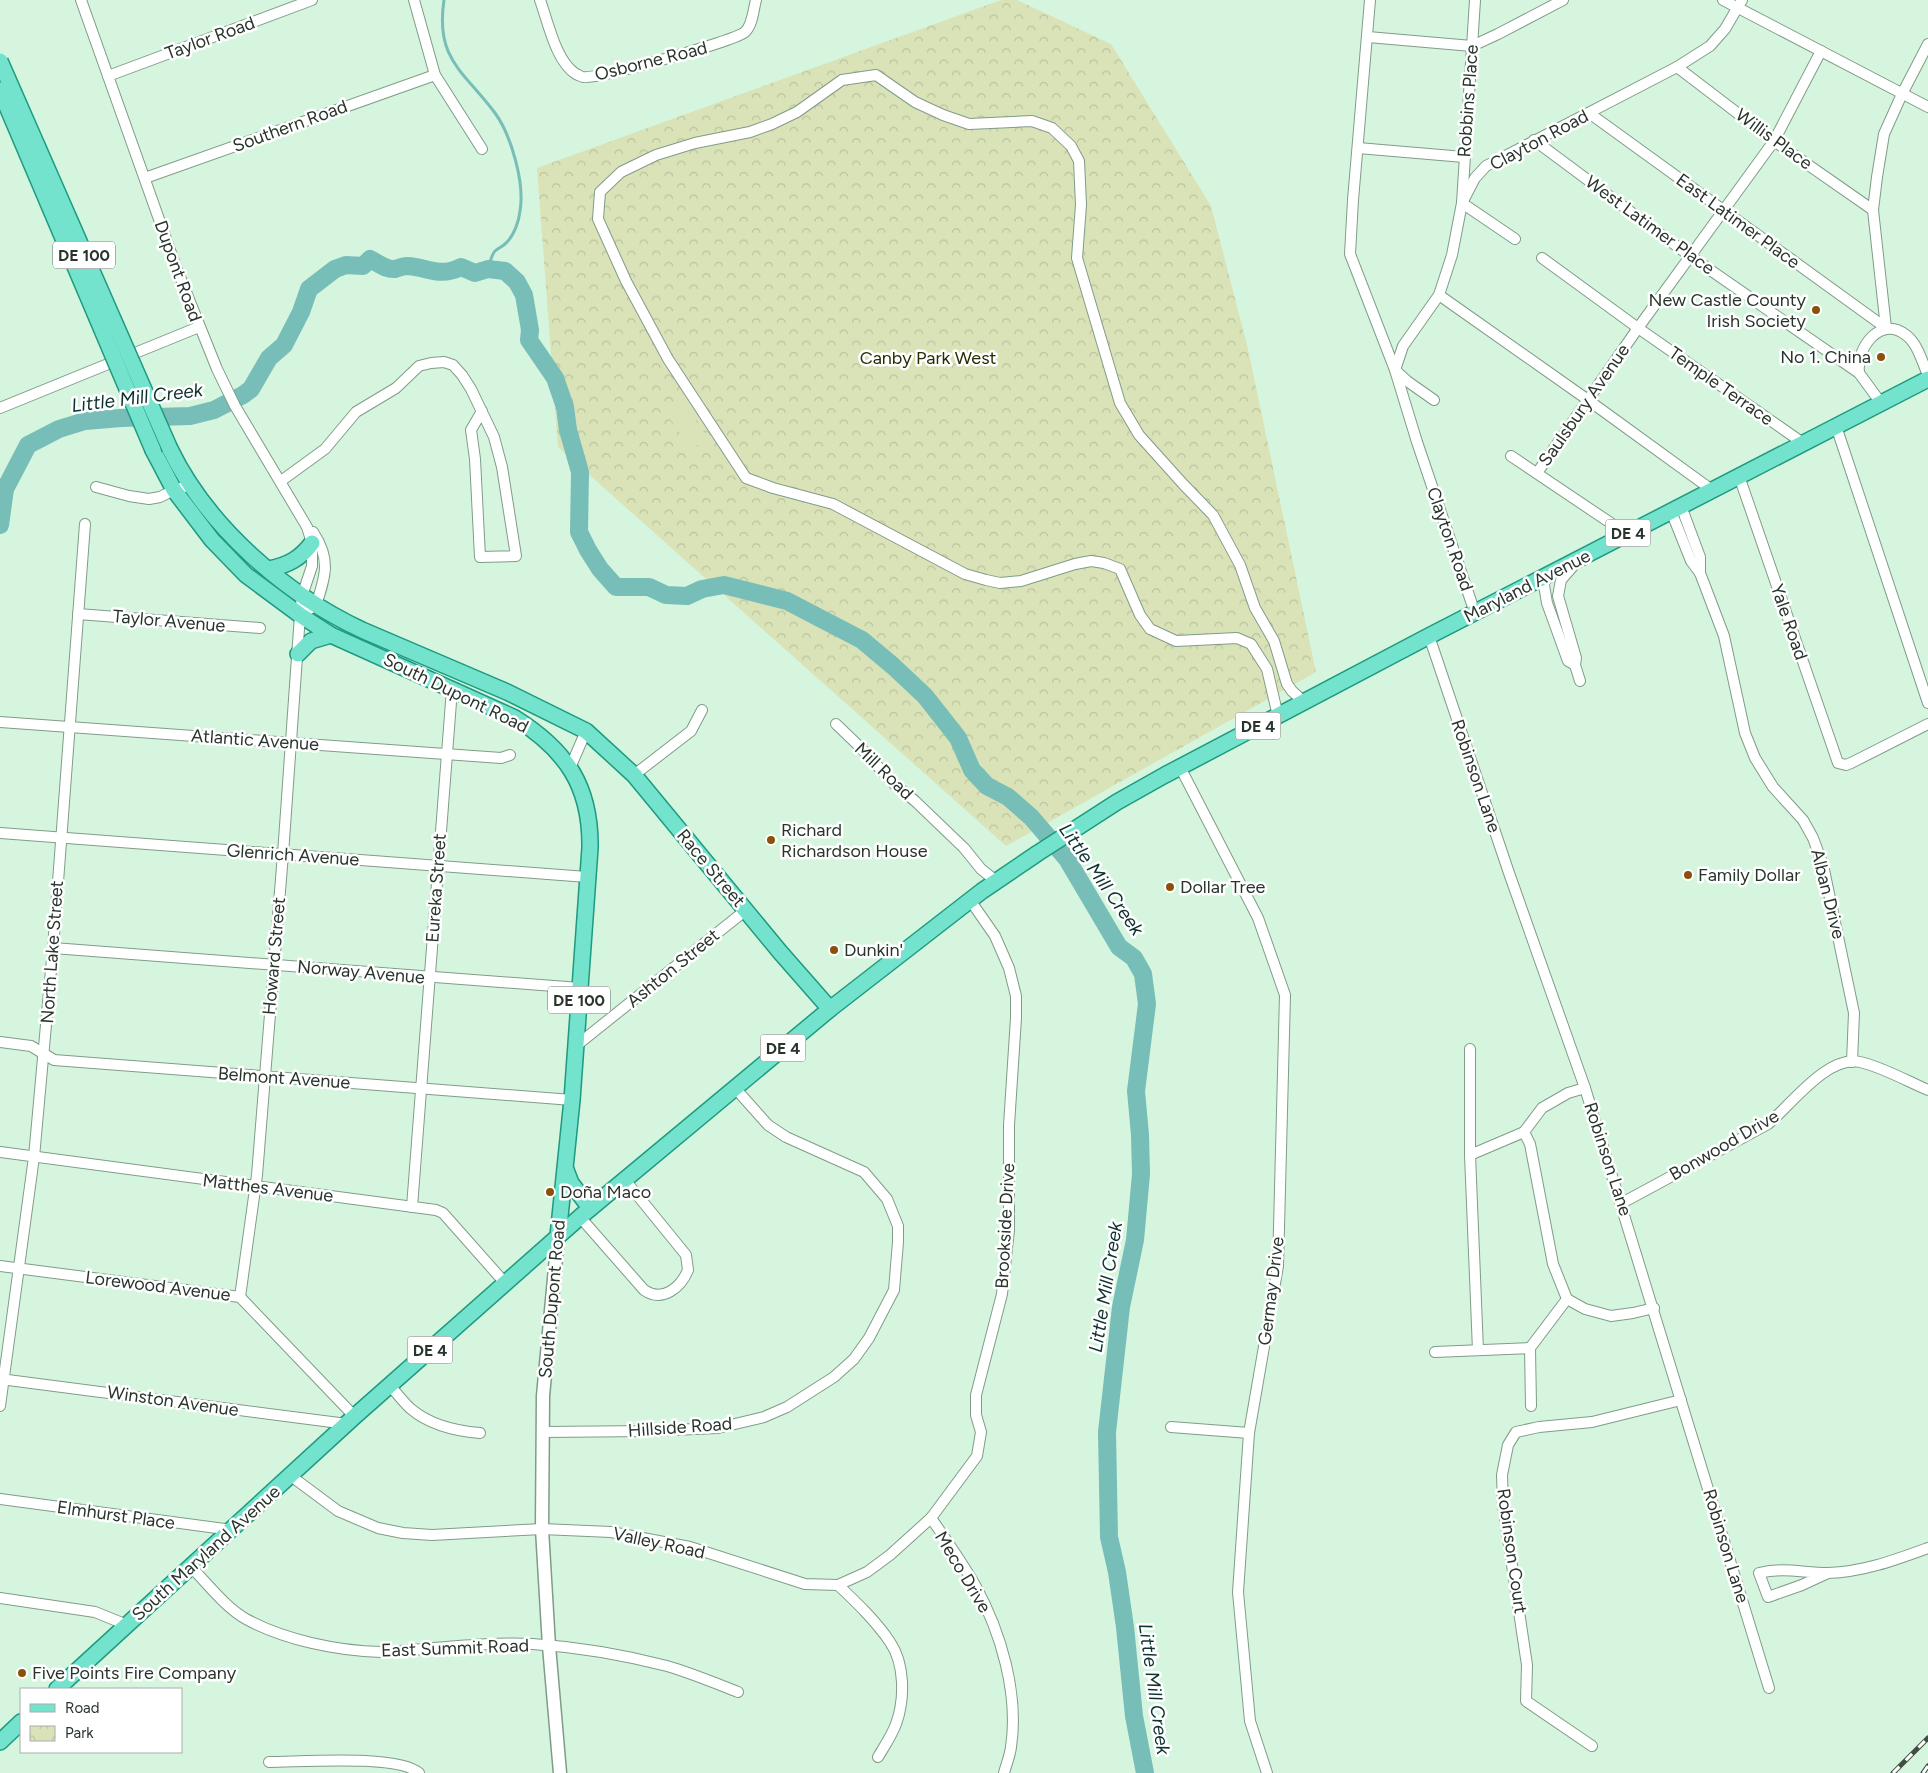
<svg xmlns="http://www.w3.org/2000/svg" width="1928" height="1773" viewBox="0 0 1928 1773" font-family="Figtree,sans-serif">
<defs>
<pattern id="park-crowns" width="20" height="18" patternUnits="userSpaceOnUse" patternTransform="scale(1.25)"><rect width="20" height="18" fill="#d9e3b7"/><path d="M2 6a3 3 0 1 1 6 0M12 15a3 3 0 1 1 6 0" fill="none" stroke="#bac39e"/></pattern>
</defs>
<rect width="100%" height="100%" fill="#d6f5df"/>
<polygon fill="url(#park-crowns)" points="1001,0 1017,0 1111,44 1211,206 1248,349 1316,672 1006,846 558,447 537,168"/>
<polygon fill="#d9e3b7" points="683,402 708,438 691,449 666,413"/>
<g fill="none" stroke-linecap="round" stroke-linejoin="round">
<path stroke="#77bdb8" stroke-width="3" d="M444,0C435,60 464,71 495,113C511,135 525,183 520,211C519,221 514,235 507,242C504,246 498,248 495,251C491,255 490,264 488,269"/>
<path stroke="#77bdb8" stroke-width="18" d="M0,525L5,489L28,445L59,429L85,421L121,418L190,416L214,410L243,395L251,389L269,358L284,345L301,312L309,289L335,269L346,265L363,266L370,259C378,263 386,270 395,269C399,268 403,266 407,266C428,267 439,278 461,267L475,273L488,269L505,271L517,282L524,295L530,330L529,340L555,378L565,407L568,430L580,472L579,532L588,550L600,569L616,587H649L666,595L687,596L702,589L724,585L787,601L862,640L893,666L925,696L958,738L972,770L987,786L1008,797L1031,817L1067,859L1119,947L1134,958L1143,974L1147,1004L1136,1091L1140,1135L1141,1174L1135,1240L1121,1307L1107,1432L1109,1537L1117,1572L1125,1627L1134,1716L1145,1773"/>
<defs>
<g id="minor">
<polyline points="81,0 176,267 217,369 235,406 307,527 312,543 312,566 302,596 300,615 283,854 257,1175 240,1297"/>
<polyline points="414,0 435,75 482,149"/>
<path d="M540,0C548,22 556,62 576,74C579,75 581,77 583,77C595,80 735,41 745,32C753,24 753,11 756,0"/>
<polyline points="1370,0 1353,200 1350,254 1395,370 1407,381 1434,400"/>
<polyline points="1475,0 1462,203 1515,239"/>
<polyline points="1723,0 1928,107"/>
<polyline points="1368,37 1472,46 1498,34 1563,0"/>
<polyline points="1677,67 1774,141 1873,210"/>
<polyline points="108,76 312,0"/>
<polyline points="1589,113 1886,328"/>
<polyline points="1534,140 1690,256 1859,373 1881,403"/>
<polyline points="1358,148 1464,157"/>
<polyline points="145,178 435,75"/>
<polyline points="1542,258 1638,328 1803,443"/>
<polyline points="1439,295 1588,400 1712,490"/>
<polyline points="1886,328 1873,210 1877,177 1884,134 1902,94 1928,44"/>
<path d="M1859,373C1856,348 1880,315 1906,335C1918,344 1922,362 1928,375"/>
<polyline points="0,408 199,327"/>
<polyline points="1836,426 1928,703"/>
<polyline points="1511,456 1627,534"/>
<polyline points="1537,473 1638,328 1774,141 1821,51"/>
<polyline points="1739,476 1838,763 1846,765 1851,763 1928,724"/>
<polyline points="281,481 325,449 356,412 396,388 419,366 431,363 444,362 453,365 462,375 471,389 494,437 502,467 516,556 480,557 475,459 471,430 482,411"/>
<polyline points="96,487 129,496 149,499 160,497 174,490 190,485"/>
<polyline points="1681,506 1700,557 1700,573 1724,636 1745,733 1755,758 1773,787 1803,820 1813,838 1823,865 1854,1013 1852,1062"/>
<polyline points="1671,511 1691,561 1700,573"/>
<polyline points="1575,564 1561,580 1558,596 1576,658 1575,665 1580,681"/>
<polyline points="1543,579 1547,603 1568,661 1575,665"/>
<polyline points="1475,613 1417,442 1395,370 1403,346 1439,295 1452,255 1462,203 1475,178 1486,166 1677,67 1710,46 1725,29 1742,0"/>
<polyline points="78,614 260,628"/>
<path d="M300,615L316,605C326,575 331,559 313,532"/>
<polyline points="1429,636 1509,873 1585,1088 1769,1688"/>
<polyline points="1278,716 1267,669 1251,644 1237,638 1176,641 1150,629 1140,615 1120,569 1104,563 1091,561 1075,564 1021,581 1000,583 986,580 965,574 833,504 773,488 746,478 668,359 626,281 598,219 600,192 621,172 656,155 695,143 750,132 772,124 797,112 842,80 876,75 915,102 943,115 969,124 1032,121 1052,128 1071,146 1079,161 1081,205 1077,258 1120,403 1139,435 1183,484 1213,515 1240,565 1255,608 1274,641 1287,684 1292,691 1304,702"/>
<polyline points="0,722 501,758 510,755"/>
<polyline points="836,724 861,748 893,783 915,801 964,848 981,869 996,881"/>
<polyline points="1180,767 1258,918 1285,995 1278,1266 1249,1433 1238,1592 1250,1721 1267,1773"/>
<polyline points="570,768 586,731"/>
<polyline points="634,775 691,731 702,710"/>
<polyline points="0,833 587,877"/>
<polyline points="53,948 580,988"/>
<polyline points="0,1042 31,1046 54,1060 572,1100"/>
<polyline points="577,1045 746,910"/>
<polyline points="1470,1049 1470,1155 1478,1350"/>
<polyline points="1585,1088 1568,1093 1542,1108 1524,1132 1530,1144 1553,1264 1567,1299 1585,1309 1611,1316 1633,1313 1654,1308"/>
<polyline points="0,1152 436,1210 443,1213 505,1283"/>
<polyline points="1470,1155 1524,1132"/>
<path d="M1622,1203L1768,1124C1791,1105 1827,1055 1860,1062C1880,1066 1909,1082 1928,1090"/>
<polyline points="412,1207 452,689"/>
<path d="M580,1217L644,1290C663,1303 681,1287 688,1270L686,1255L625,1180"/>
<polyline points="0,1266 240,1297 355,1417"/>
<polyline points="1435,1352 1530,1348"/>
<polyline points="0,1379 347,1424"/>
<path d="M390,1386C397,1393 403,1402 411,1409C430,1425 455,1431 480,1433"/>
<polyline points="0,1406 34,1157 53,948 85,524"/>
<polyline points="1531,1406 1530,1348 1567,1299"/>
<polyline points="1171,1427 1249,1433"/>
<polyline points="542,1432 650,1431 718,1428 764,1417 787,1407 834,1377 854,1359 869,1338 894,1290 898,1242 898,1226 887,1199 864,1172 786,1137 768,1125 735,1088"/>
<path d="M291,1476L338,1511L378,1528L403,1533L432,1535L542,1529L611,1532L690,1547L805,1584L838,1585C856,1602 876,1621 890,1642C905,1664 905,1699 896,1724C892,1735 884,1747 878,1757"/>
<polyline points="0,1499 232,1530"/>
<path d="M931,1518C946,1540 962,1562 975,1585C1001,1632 1019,1694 1011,1747C1010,1756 1006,1765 1004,1773"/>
<path d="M191,1567C208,1584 225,1607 246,1619C284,1640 338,1651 381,1652C395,1652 409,1650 423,1649C459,1646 497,1642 533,1644C577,1647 624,1655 667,1666C691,1673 715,1683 738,1692"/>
<path d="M1828,1573L1802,1585L1768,1597L1759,1573C1785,1567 1803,1573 1828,1573C1863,1572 1895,1560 1928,1548"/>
<polyline points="838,1585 867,1572 890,1555 931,1518 977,1456 981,1432 976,1415 976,1395 1002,1294 1009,1230 1009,1125 1016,1018 1016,996 1009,968 995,936 970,900"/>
<polyline points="0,1598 95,1612 127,1625"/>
<polyline points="1592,1746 1526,1701 1527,1665 1503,1505 1502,1475 1508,1445 1516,1432 1539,1427 1592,1422 1681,1400"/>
<path d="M269,1762C300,1762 398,1754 419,1773"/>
</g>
<polyline id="tertiary" points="558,1236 543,1396 542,1529 549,1646 560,1773"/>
<g id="primary">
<path d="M170,449C207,526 285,594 362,630L507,692L586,731L634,775L780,952L830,1009"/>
<path d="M153,450L174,490L212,540L246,575L300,615L331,635L515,718C566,750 591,786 590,848L572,1100L558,1236"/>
<path d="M269,569C288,565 300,559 312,543"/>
<polyline points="298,654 311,641 331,635"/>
<polyline points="566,1170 571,1183 590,1208"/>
<polyline points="57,1689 355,1416 580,1217 830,1009 982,891 1038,853 1117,802 1165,775 1429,636 1928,379"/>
<polyline points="0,1742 21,1722"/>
</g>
</defs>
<use href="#minor" stroke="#809c89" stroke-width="12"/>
<use href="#tertiary" stroke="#809c89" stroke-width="15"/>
<use href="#primary" stroke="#1d9a7f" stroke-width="18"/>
<use href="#minor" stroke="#fff" stroke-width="10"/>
<use href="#tertiary" stroke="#fff" stroke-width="12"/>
<use href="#primary" stroke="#74e3cd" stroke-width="15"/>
<defs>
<g id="rail">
<polyline points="1893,1773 1928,1738"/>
<polyline points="1923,1773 1928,1766"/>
</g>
</defs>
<use href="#rail" stroke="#404e43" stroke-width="5"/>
<use href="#rail" stroke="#fff" stroke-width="3" stroke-dasharray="9" stroke-linecap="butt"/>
<defs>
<g id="primary-bridge">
<polyline points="0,61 170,449"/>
<polyline points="0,90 153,450"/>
</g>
</defs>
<use href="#primary-bridge" stroke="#1d9a7f" stroke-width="18" stroke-linecap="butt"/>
<use href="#primary-bridge" stroke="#74e3cd" stroke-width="15"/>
</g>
<g fill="#8b510b" stroke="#fff" stroke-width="2">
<circle cx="1816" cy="310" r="5"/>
<circle cx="1881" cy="357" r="5"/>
<circle cx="771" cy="840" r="5"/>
<circle cx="1688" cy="875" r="5"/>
<circle cx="1170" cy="887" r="5"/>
<circle cx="834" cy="950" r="5"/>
<circle cx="550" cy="1192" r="5"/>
<circle cx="22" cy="1673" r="5"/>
</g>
<g text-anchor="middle" stroke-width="5" stroke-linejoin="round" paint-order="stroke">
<g fill="#fff" stroke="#69726b" stroke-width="1">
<rect x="53" y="241.5" width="62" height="27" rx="4"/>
<rect x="1605.5" y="519.5" width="45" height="27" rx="4"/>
<rect x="1235.5" y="712.5" width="45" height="27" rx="4"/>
<rect x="548" y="986.5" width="62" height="27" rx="4"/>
<rect x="760.5" y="1034.5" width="45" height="27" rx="4"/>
<rect x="407.5" y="1336.5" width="45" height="27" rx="4"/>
</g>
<g font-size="16" font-weight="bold" fill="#29352c">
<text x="84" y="261">DE 100</text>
<text x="1628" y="539">DE 4</text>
<text x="1258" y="732">DE 4</text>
<text x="579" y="1006">DE 100</text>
<text x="783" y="1054">DE 4</text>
<text x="430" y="1356">DE 4</text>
</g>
<g font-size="18" fill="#29352c" stroke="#fff">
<text transform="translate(210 38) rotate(-20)" y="6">Taylor Road</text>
<text transform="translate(651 61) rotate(-14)" y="6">Osborne Road</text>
<text transform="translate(1468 101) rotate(-86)" y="6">Robbins Place</text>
<text transform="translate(290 126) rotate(-20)" y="6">Southern Road</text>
<text transform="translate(1774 139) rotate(36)" y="6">Willis Place</text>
<text transform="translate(1539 140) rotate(-28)" y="6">Clayton Road</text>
<text transform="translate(1738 221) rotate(36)" y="6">East Latimer Place</text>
<text transform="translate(1650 225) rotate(36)" y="6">West Latimer Place</text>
<text transform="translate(178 271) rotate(70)" y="6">Dupont Road</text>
<text transform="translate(1721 386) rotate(35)" y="6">Temple Terrace</text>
<text transform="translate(1584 405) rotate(-55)" y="6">Saulsbury Avenue</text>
<text transform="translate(1450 539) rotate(71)" y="6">Clayton Road</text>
<text transform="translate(1527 586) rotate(-27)" y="6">Maryland Avenue</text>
<text transform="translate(169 621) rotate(5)" y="6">Taylor Avenue</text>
<text transform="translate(1789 622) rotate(71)" y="6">Yale Road</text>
<text transform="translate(456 693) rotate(26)" y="6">South Dupont Road</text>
<text transform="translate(255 740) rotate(4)" y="6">Atlantic Avenue</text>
<text transform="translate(884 771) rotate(44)" y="6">Mill Road</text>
<text transform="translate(1476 776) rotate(71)" y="6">Robinson Lane</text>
<text transform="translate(293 855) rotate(4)" y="6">Glenrich Avenue</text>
<text transform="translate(711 868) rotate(50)" y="6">Race Street</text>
<text transform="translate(436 888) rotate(-86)" y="6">Eureka Street</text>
<text transform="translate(1828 894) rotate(76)" y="6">Alban Drive</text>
<text transform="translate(52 952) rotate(-86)" y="6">North Lake Street</text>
<text transform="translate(274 956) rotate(-85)" y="6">Howard Street</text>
<text transform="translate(673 968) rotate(-39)" y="6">Ashton Street</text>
<text transform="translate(361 972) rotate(5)" y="6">Norway Avenue</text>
<text transform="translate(284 1078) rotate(4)" y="6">Belmont Avenue</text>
<text transform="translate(1724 1145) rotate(-30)" y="6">Bonwood Drive</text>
<text transform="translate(1608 1159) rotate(72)" y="6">Robinson Lane</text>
<text transform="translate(268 1188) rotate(7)" y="6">Matthes Avenue</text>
<text transform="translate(1005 1226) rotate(-87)" y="6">Brookside Drive</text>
<text transform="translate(158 1286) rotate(7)" y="6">Lorewood Avenue</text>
<text transform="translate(1271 1291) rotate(-83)" y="6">Germay Drive</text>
<text transform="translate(552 1299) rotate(-85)" y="6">South Dupont Road</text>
<text transform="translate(173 1401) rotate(8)" y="6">Winston Avenue</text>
<text transform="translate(680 1427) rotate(-4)" y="6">Hillside Road</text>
<text transform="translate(116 1515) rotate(8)" y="6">Elmhurst Place</text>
<text transform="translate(659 1543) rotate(12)" y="6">Valley Road</text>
<text transform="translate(1726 1546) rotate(73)" y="6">Robinson Lane</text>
<text transform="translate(1512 1551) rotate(82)" y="6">Robinson Court</text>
<text transform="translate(206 1553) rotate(-42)" y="6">South Maryland Avenue</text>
<text transform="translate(963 1572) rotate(59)" y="6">Meco Drive</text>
<text transform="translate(455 1648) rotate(-2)" y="6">East Summit Road</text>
</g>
<g font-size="18" fill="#29352c" stroke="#fff" text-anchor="start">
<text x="1806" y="306" text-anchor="end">New Castle County<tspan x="1806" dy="21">Irish Society</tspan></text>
<text x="1871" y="363" text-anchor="end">No 1. China</text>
<text x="781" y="836">Richard<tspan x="781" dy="21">Richardson House</tspan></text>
<text x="1698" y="881">Family Dollar</text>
<text x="1180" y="893">Dollar Tree</text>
<text x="844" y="956">Dunkin'</text>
<text x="560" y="1198">Doña Maco</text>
<text x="32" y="1679">Five Points Fire Company</text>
</g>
<g font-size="18" fill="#272d04" stroke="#fff">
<text x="928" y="364">Canby Park West</text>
</g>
<g font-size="19" font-style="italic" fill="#0d312f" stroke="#fff">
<text transform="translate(137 397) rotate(-7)" y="7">Little Mill Creek</text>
<text transform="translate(1102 879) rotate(55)" y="7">Little Mill Creek</text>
<text transform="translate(1105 1287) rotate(-81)" y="7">Little Mill Creek</text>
<text transform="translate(1155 1689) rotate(82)" y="7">Little Mill Creek</text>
</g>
</g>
<rect x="20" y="1688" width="162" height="65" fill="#ffffff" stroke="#a9aeab"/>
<rect x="30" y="1704" width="25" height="8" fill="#74e3cd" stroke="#a9aeab"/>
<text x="65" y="1713" font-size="15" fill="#29352c">Road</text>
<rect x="30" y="1726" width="25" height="15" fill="url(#park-crowns)" stroke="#a9aeab"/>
<text x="65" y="1738" font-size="15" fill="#29352c">Park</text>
</svg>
